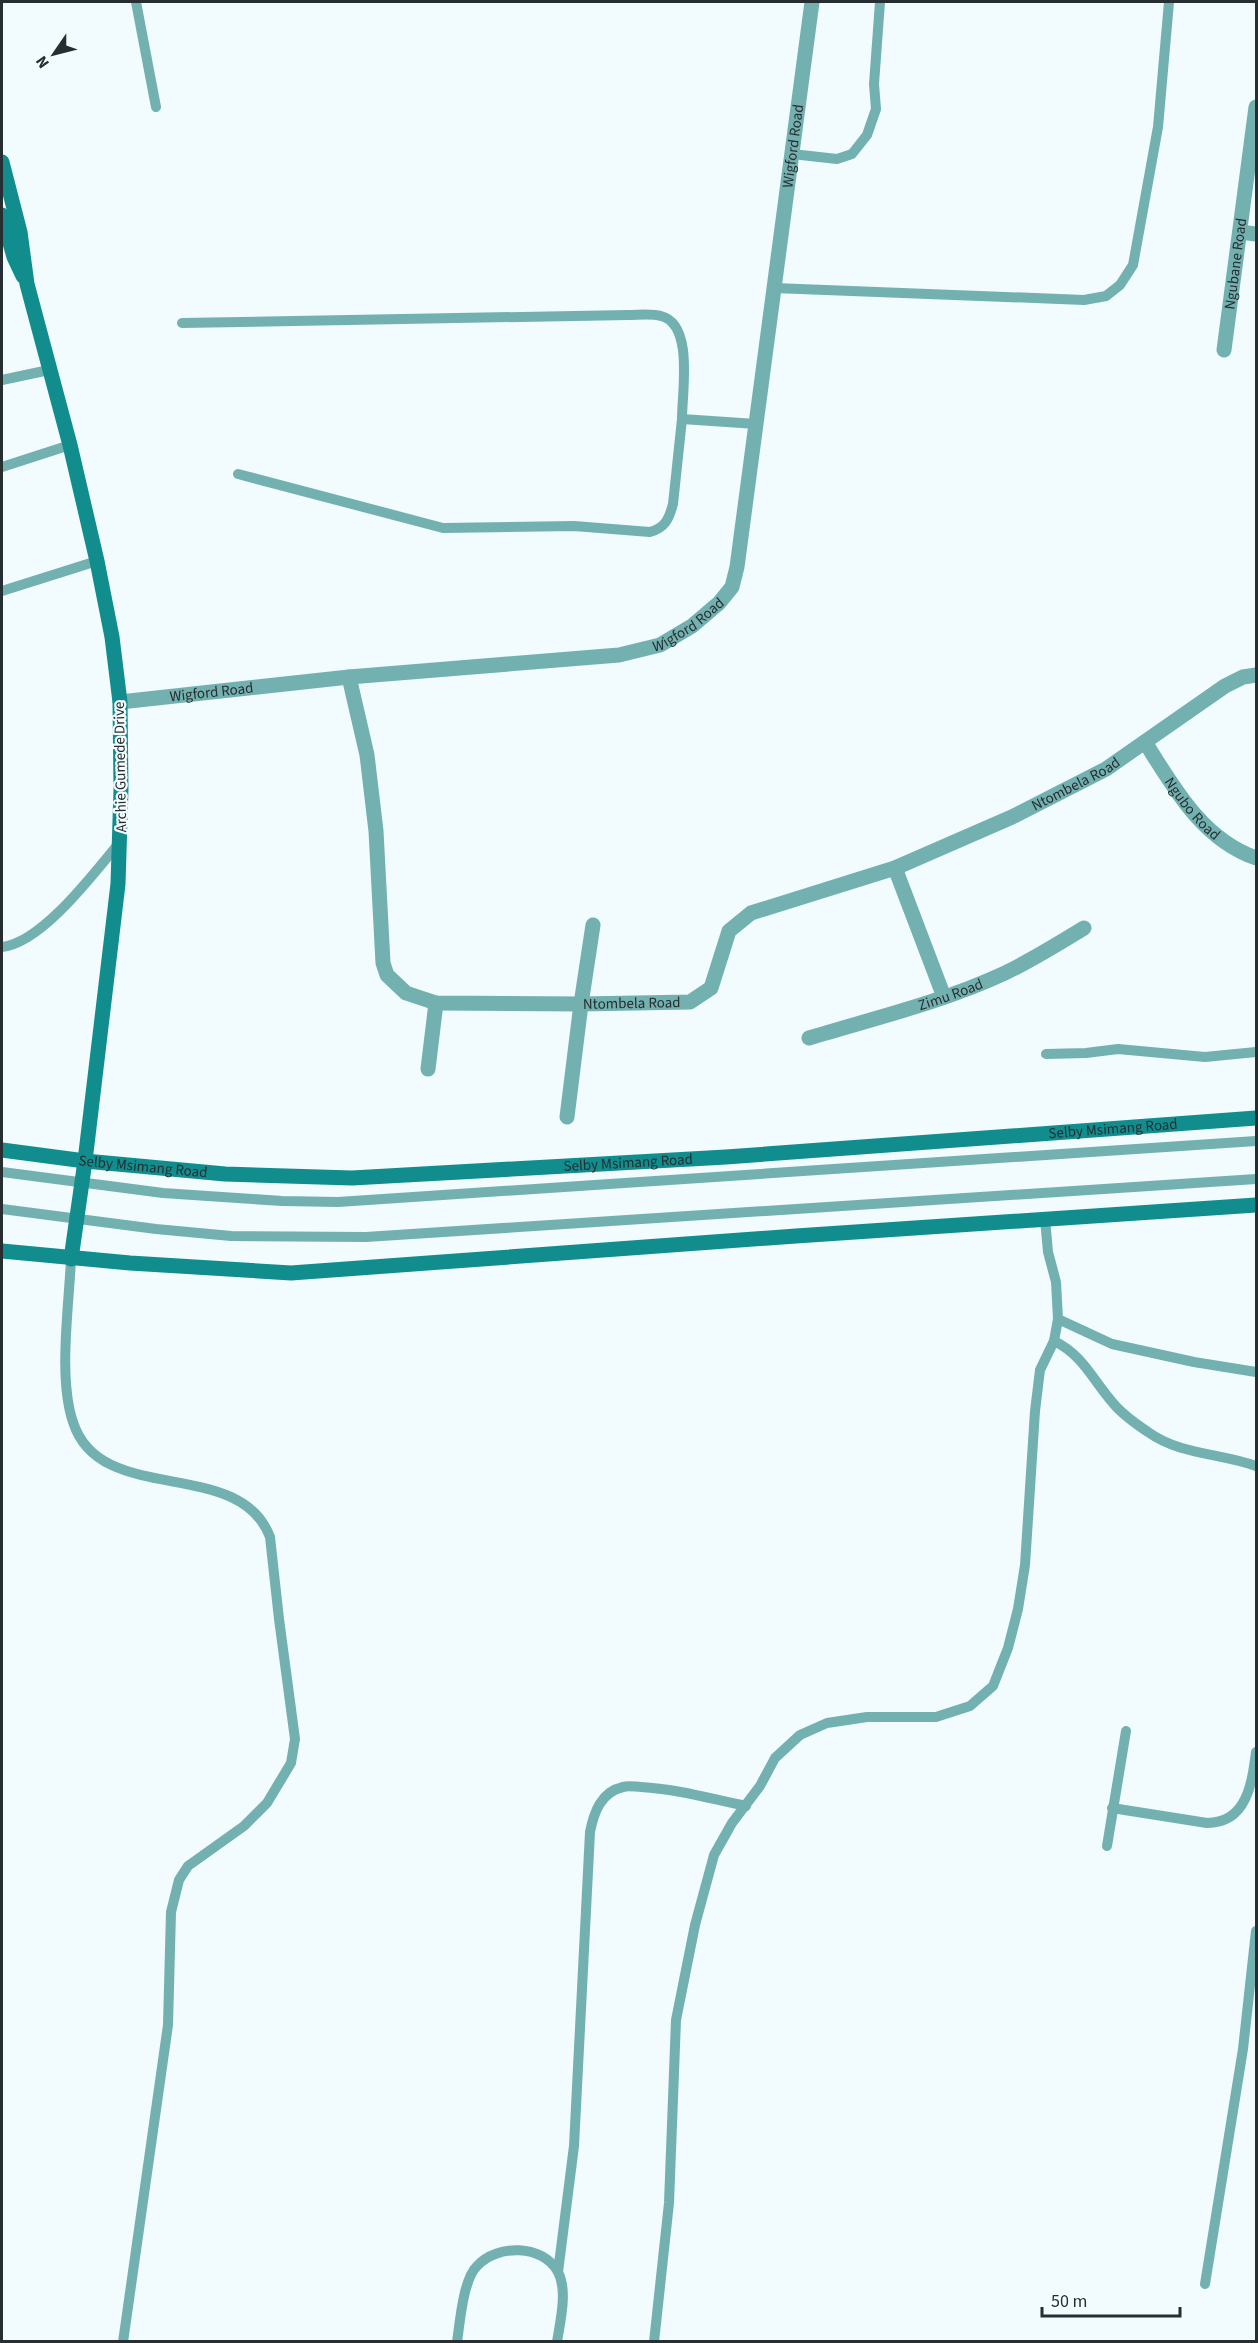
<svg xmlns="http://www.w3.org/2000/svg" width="1258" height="2343" viewBox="0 0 1258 2343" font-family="'Source Sans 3',sans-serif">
<rect width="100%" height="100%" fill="#f2fbfe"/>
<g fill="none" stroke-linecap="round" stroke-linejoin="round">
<g stroke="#73b1b1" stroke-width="10">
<polyline points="136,2 156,107"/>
<polyline points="792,154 837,159 852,154 867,135 876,109 874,84 880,2"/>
<polyline points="774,288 1084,300 1106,296 1120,285 1133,265 1158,127 1169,2"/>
<path d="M182,323L628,315C638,315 651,313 661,316C694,324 682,392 682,419L756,424"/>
<polyline points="2,380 49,370"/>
<polyline points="2,467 70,445"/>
<path d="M238,474L443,528L574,526L650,532C665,528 669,519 673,504L682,419"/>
<polyline points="2,591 97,561"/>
<path d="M2,947C42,943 94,873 120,842"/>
<polyline points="1046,1054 1086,1053 1118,1049 1205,1057 1256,1052"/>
<polyline points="2,1172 163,1193 282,1201 338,1202 1256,1141"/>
<polyline points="2,1209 156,1229 231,1236 366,1237 1256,1179"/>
<polyline points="1045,1219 1048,1252 1056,1282 1058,1319 1112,1344 1194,1362 1256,1372"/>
<path d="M71,1259C69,1306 58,1378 73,1422C100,1508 239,1455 270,1537L279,1619L295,1739L291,1763L267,1803L244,1826L188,1866L179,1880L171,1912L168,2025L123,2342"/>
<path d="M1054,1341C1083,1355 1092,1379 1113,1403C1122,1414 1136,1424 1148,1432C1180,1455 1220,1453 1256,1466"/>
<path d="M1112,1808L1207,1823C1247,1823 1252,1783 1256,1752"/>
<polyline points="1107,1846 1126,1731"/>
<path d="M558,2272L574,2146L590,1832C594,1812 601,1792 623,1787C628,1785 636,1787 641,1787C677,1789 711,1799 746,1806"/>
<polyline points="1205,2284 1243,2049 1256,1931"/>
<path d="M457,2342C460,2322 463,2280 477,2266C497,2244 543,2244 558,2272C568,2291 560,2322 557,2342"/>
<polyline points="654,2342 669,2203 676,2020 695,1925 714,1855 732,1823 760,1786 775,1758 800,1735 827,1723 867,1717 936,1717 970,1706 993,1686 1008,1648 1018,1609 1025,1565 1035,1411 1040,1370 1054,1341 1058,1319"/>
</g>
<g stroke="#73b1b1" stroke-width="15">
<polyline points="1240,232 1256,234"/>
<path id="s1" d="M1224,350L1256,107"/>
<path id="s2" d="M349,677L367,755L376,831L383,963L387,975L406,993L436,1003L581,1004L690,1002L711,988L729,931L751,913L895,868L1012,817L1106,769L1225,686L1243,677L1256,675"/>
<path id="s3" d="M120,702L349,677L619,655L660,645L692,626L719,603L732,587L737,567L812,2"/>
<path id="s4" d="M1145,742C1174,788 1202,839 1256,858"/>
<polyline points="895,868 944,997"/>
<path id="s5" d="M809,1038C875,1018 943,1002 1005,973C1032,960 1058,944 1084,928"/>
<polyline points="428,1069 436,1003"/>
<polyline points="567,1117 581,1004 593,925"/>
</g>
<g stroke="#118d8e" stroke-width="15">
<polyline points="2,162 20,232 27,284 70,445 97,561 112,637 120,702 121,789 118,884 85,1161 71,1259"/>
<polyline points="2,215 14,257 23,276"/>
<path id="s6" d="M2,1150L85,1161L225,1174L352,1178L726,1157L1256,1118"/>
<polyline points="2,1251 130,1263 291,1273 796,1236 1256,1205"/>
</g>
</g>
<g text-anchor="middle" stroke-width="4.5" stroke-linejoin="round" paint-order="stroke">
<g font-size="15" fill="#262e31" stroke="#f2fbfe">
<text dy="5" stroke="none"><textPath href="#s3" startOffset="1082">Wigford Road</textPath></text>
<text dy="5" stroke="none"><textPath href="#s1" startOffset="87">Ngubane Road</textPath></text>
<text dy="5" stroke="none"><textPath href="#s3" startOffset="578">Wigford Road</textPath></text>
<text dy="5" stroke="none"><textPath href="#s3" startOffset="92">Wigford Road</textPath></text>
<text transform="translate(120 767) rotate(-91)" y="5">Archie Gumede Drive</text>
<text dy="5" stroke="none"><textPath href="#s2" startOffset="1077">Ntombela Road</textPath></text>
<text dy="5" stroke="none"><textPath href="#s4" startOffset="82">Ngubo Road</textPath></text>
<text dy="5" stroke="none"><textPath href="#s5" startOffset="148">Zimu Road</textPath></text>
<text dy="5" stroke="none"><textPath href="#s2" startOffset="555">Ntombela Road</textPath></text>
<text dy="5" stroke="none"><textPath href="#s6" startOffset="1114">Selby Msimang Road</textPath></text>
<text dy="5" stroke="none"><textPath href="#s6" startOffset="628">Selby Msimang Road</textPath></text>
<text dy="5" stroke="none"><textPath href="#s6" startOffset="142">Selby Msimang Road</textPath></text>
</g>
</g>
<rect width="1258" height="2343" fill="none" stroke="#262e31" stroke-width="6"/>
<g transform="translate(54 54) rotate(235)" stroke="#f2fbfe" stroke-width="4.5" paint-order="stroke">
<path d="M0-4.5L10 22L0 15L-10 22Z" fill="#262e31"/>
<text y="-9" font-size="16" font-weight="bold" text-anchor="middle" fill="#262e31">N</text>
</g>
<path d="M1042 2307v9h138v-9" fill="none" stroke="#262e31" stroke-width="3"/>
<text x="1051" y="2307" font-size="18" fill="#262e31" stroke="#f2fbfe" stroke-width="4.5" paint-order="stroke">50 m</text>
</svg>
